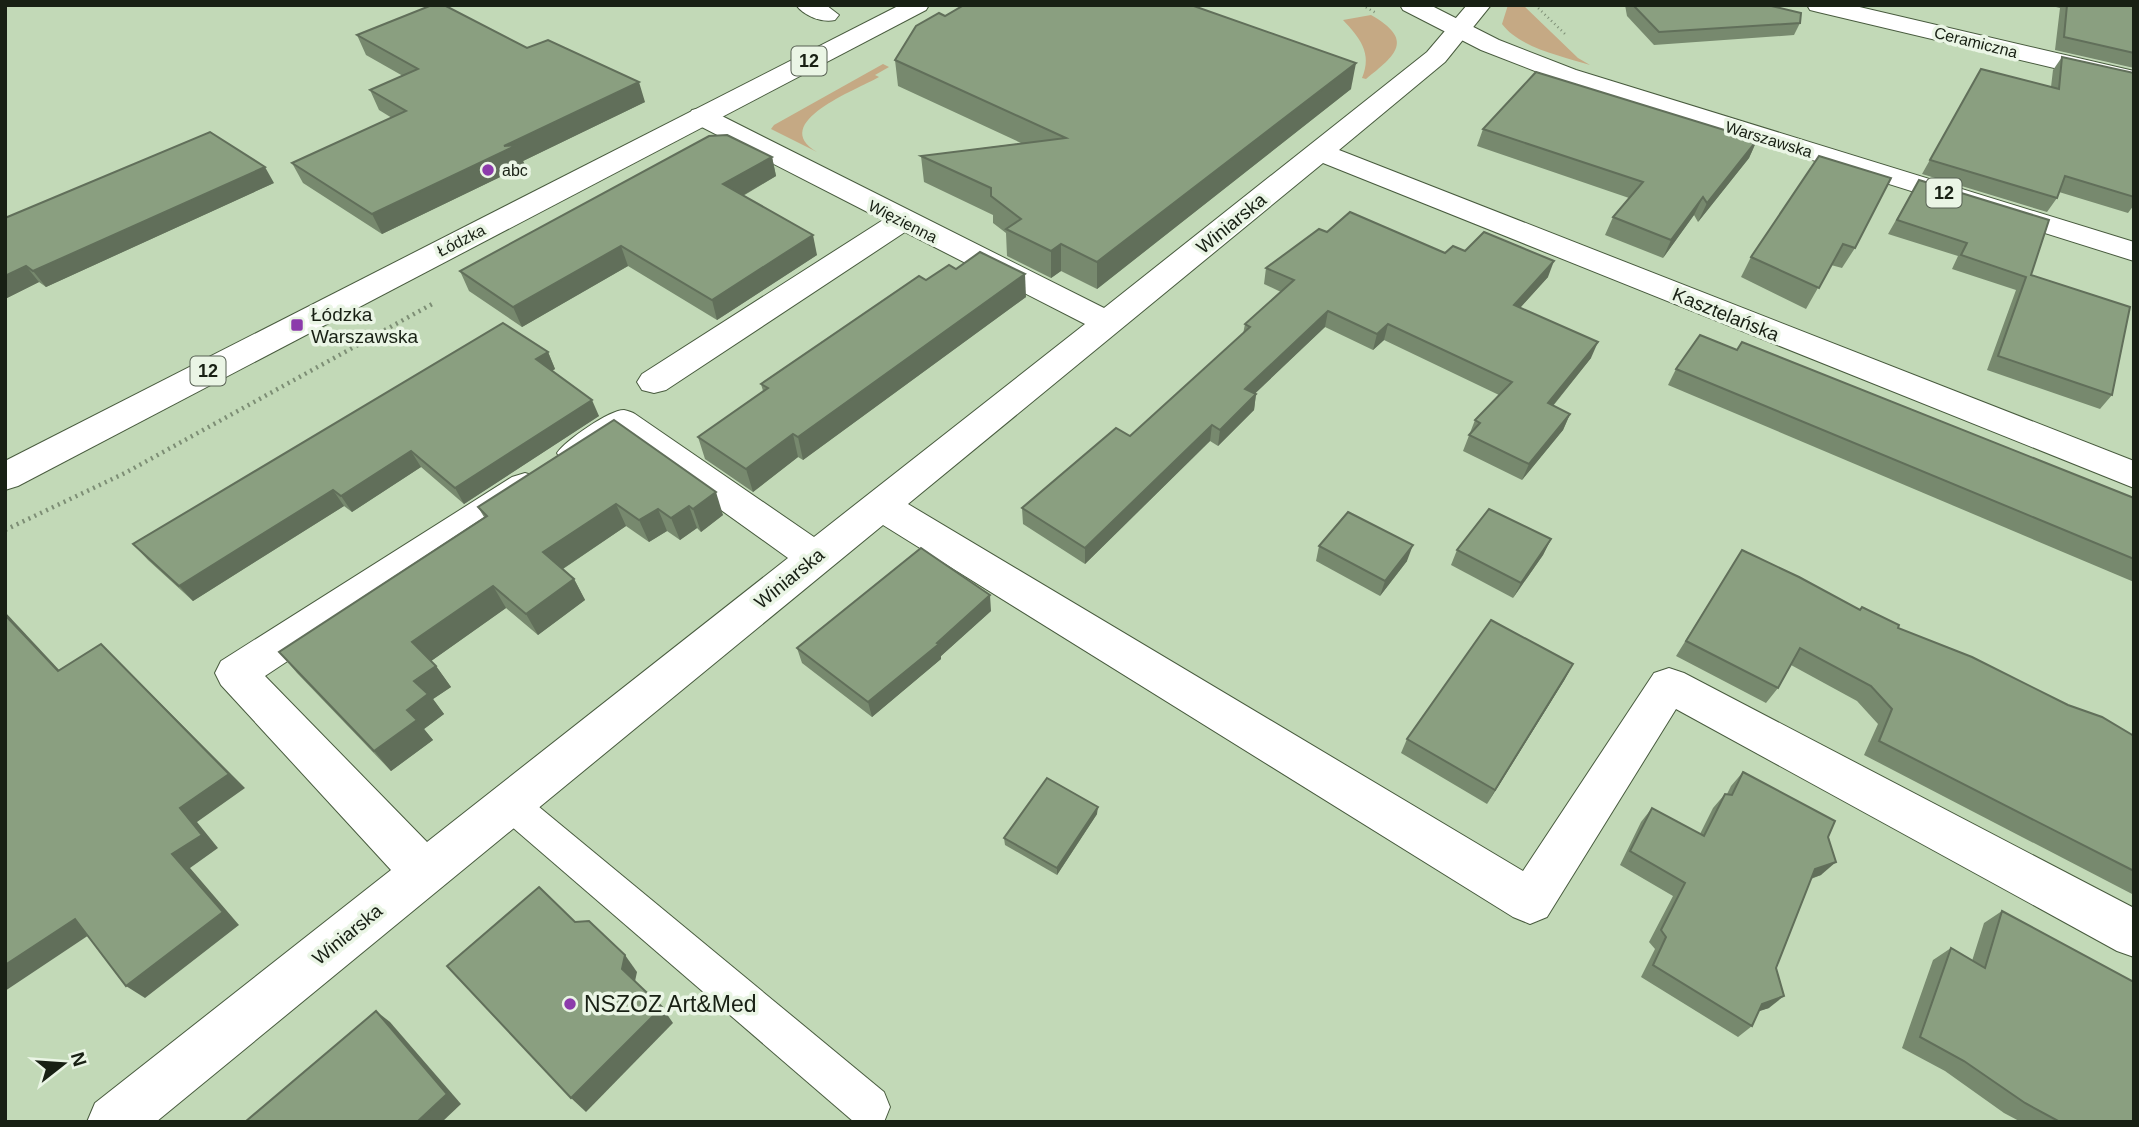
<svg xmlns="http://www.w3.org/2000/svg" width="2139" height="1127" viewBox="0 0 2139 1127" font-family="Arial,sans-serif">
<rect width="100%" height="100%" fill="#c2d9b7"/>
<g fill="#c5a984">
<path d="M1508,5H1523L1578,58L1590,65C1562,56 1520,48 1502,24Z"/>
<path d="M1371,15C1415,40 1396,55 1366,79L1362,78C1373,53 1359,37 1343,20Z"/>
<path d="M883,64L889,67L875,75L879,77C856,90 768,123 817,152L771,129L774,125Z"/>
</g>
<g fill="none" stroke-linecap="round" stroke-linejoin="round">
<defs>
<polygon id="service" points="509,787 521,792 884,1092 890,1107 884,1122 854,1122 497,814 492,803 497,792"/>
<path id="pedestrian" d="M796,5H826L839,15L835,20C822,23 804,16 796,5Z"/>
<g id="minor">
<path d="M1467,5H1491L1445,62L1339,150L2134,461V488L1323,163L908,504L1523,871L1654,673L1669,668L1684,673L2134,908V957L2117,951L1676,709L1547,917L1530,924L1513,917L883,525L156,1122H87L95,1103L391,870L221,685L215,673L221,661L512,477L525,473L538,477L543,486L538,495L265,676L427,842L788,558L622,439C603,452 586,469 562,462L557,453C565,441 609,410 624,410C628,411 632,412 635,414L814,537L1085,324L905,232L666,390L654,393L642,390L637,382L642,374L883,220L692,122L688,116L692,110L701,108L710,110L1104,308L1427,52Z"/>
<polygon points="1807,5 1851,5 2134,71 2134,87 1818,12 1810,10"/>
</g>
<g id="primary">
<polygon points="900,5 929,5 926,10 18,486 5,490 5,461"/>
<polygon points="1400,5 1430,5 1499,40 1576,70 2134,242 2134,261 1558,80 1481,50 1403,10"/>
</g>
</defs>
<use href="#service" stroke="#485b3e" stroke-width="2"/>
<use href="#pedestrian" stroke="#485b3e" stroke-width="2"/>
<use href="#minor" stroke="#485b3e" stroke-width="2"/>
<use href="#primary" stroke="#485b3e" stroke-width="2"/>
<g stroke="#7d8e75" stroke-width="2.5" stroke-dasharray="1 3.5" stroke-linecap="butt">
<polyline points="1362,5 1376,13"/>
<polyline points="1535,5 1565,34"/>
</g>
<polyline stroke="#7d8e75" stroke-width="4.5" stroke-dasharray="2 4.5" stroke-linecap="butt" points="5,530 125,473 434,303"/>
<use href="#service" fill="#fff" fill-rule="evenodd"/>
<use href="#pedestrian" fill="#fff" fill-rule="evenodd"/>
<use href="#minor" fill="#fff" fill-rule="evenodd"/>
<use href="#primary" fill="#fff" fill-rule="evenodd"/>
</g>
<g fill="#77896e">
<polygon points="1625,5 1767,5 1800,23 1794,35 1654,45 1627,16"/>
<polygon points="2048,5 2134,5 2134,68 2055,50 2060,8"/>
<polygon points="945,16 1351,89 1097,289 1061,271 1051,278 1007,256 1006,233 993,223 993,215 924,182 921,156 1021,143 898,86 895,60"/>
<polygon points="357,35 527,48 645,102 523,161 525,165 382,234 303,183 292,163 392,118 379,110 370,90 403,76 366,55"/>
<polygon points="2062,57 2134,73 2134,205 2128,213 2059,192 2057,198 2047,212 1922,174 1981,69 2051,87 2053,70"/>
<polygon points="1483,129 1757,140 1749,158 1698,222 1694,215 1663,258 1605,235 1613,217 1629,198 1477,146"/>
<polygon points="1819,156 1855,248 1842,268 1831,265 1806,309 1741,277 1751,257"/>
<polygon points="772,157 776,176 743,196 817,255 717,320 628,266 522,327 469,291 460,271"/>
<polygon points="1919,180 2031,275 2112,395 2100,409 1987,370 2016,290 1952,269 1958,256 1888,234"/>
<polygon points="274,183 46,287 39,282 5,299 5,218"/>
<polygon points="1327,232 1445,253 1465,251 1548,277 1520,308 1591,358 1553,406 1570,414 1563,430 1522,480 1463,451 1475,420 1499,395 1384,340 1373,350 1325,327 1255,393 1256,394 1254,410 1218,446 1210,441 1085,564 1023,524 1022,508 1130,436 1243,334 1245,324 1281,292 1264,284 1266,268"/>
<polygon points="956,269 1026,297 803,460 798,457 753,492 705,459 698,437 763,391 761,384 926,280"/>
<polygon points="1737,350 2134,498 2134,582 1668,385 1676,369"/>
<polygon points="548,352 555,369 551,371 599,416 464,504 421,467 352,512 344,506 193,601 148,560 133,544"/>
<polygon points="614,420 723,515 701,532 697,528 680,540 667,531 649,542 626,526 563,569 574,579 585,600 538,635 506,608 431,661 436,666 451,687 433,699 444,714 424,729 433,740 391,771 297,673 279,652 484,517 478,507"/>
<polygon points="1551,539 1543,555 1513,598 1451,565 1457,550"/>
<polygon points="1319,546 1407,561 1380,596 1316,561"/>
<polygon points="1742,550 1860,610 1862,607 1898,628 2134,736 2134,895 1864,755 1878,724 1857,701 1791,665 1778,688 1766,703 1676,656"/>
<polygon points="991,611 941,656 941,659 872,717 802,663 797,648"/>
<polygon points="1565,679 1487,804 1401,753 1407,739"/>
<polygon points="1743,772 1828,837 1821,875 1811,879 1776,968 1769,1008 1758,1011 1752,1026 1738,1037 1641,977 1655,949 1649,942 1673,896 1620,865 1641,822 1652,808 1700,834 1713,808 1725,794 1727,794 1731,786"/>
<polygon points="1097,814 1057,875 1005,845 1004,838"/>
<polygon points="2002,911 2134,1122 2021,1122 2004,1113 1945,1071 1902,1048 1933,960 1951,948 1972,961 1984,923"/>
</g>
<g fill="#616f5a">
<polygon points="1356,63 1351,89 1097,289 1097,262"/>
<polygon points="639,82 645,102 523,161 525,165 382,234 372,214 504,146"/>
<polygon points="1757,140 1749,158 1698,222 1707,203"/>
<polygon points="772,157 776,176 728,204 723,184"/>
<polygon points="265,167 274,183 46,287 33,271"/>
<polygon points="1703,197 1694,215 1663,258 1671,240"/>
<polygon points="813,235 817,255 717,320 712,300"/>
<polygon points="1061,244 1061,271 1051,278 1051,251"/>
<polygon points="621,246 628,266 522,327 513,307"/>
<polygon points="1554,261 1548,277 1508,321 1514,305"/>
<polygon points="26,266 39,282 5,299 5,276"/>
<polygon points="1025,274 1026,297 803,460 798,437"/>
<polygon points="1328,311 1325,327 1243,405 1245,389"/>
<polygon points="1388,324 1384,340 1373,350 1377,334"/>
<polygon points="1598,342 1591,358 1542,419 1548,403"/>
<polygon points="548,352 555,369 543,376 536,359"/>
<polygon points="1256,394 1254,410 1218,446 1220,430"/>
<polygon points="592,400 599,416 464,504 455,488"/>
<polygon points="1570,414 1563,430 1522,480 1529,464"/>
<polygon points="1212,425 1210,441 1085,564 1085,548"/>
<polygon points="793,434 798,457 753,492 746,469"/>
<polygon points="411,451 421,467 352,512 341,496"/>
<polygon points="333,490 344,506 193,601 179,586"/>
<polygon points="716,492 723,515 701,532 693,509"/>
<polygon points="616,504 626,526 555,574 543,552"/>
<polygon points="689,506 697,528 680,540 671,518"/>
<polygon points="658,509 667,531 649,542 639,520"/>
<polygon points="1551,539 1543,555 1513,598 1521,583"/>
<polygon points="1413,545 1407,561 1380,596 1385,581"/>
<polygon points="574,579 585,600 538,635 526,614"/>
<polygon points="493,586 506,608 427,664 412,642"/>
<polygon points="990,595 991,611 941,656 941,659 872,717 868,702"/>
<polygon points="5,612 75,687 58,671 5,615"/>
<polygon points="101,644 245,788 197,822 218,848 190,868 239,925 145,998 126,986 172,854"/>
<polygon points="1573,664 1565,679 1487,804 1495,790"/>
<polygon points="436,666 451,687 433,699 444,714 424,729 433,740 391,771 374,751 407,710 414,681"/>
<polygon points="1098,807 1097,814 1057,875 1057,868"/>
<polygon points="1836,862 1821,875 1800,882 1815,869"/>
<polygon points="75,919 95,931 5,991 5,965"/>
<polygon points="625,955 637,972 634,986 622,969"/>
<polygon points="1784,996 1769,1008 1748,1015 1762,1004"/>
<polygon points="662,1007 673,1023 586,1112 571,1098"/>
<polygon points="376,1011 390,1022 461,1104 442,1122 417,1122"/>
</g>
<g fill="#8a9f80" stroke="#616f5a" stroke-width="2">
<polygon points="432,5 444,5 527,48 548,40 639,82 504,146 517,145 372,214 292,163 406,111 370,90 418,69 357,35"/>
<polygon points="964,5 1191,5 1356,63 1097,262 1061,244 1051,251 1006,229 1021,219 991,196 991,188 921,156 1066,138 895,60 916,26 939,13 945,16"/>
<polygon points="1633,5 1767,5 1801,13 1800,23 1659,32"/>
<polygon points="2067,5 2134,5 2134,53 2064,37"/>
<polygon points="2062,57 2134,73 2134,197 2065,176 2057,198 1930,160 1981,69 2059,89"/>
<polygon points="1536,72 1757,140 1707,203 1703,197 1671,240 1613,217 1643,182 1483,129"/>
<polygon points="210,132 265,167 33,271 26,266 5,276 5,218"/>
<polygon points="727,135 772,157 723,184 813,235 712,300 621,246 513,307 460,271 709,136"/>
<polygon points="1819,156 1891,178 1855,248 1843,244 1819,288 1751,257"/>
<polygon points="1919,180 2049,220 2031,275 2130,307 2112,395 1998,356 2026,277 1961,255 1967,243 1897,220"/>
<polygon points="1350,212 1445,253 1453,246 1465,251 1484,232 1554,261 1514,305 1598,342 1548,403 1570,414 1529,464 1469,435 1480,423 1475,420 1512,382 1388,324 1377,334 1328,311 1245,389 1256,394 1220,430 1212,425 1085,548 1022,508 1116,428 1130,436 1250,327 1245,324 1294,280 1266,268 1319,229 1327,232"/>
<polygon points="980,252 1025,274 798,437 793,434 746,469 698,437 768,388 761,384 919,276 926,280 949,265 956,269"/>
<polygon points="503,323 548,352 536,359 592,400 455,488 411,451 341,496 333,490 179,586 133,544"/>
<polygon points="1700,335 1737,350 1742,342 2134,498 2134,559 1676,369"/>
<polygon points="614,420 716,492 693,509 689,506 671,518 658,509 639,520 616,504 543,552 574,579 526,614 493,586 412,642 436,666 414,681 428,694 407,710 417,720 374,751 279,652 487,516 478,507"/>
<polygon points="1489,509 1551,539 1521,583 1457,550"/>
<polygon points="1348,512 1413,545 1385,581 1319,546"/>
<polygon points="921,548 990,595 937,643 939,644 868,702 797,648"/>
<polygon points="1742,550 1799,577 1860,610 1862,607 1899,625 1898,628 1972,657 2068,705 2102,717 2134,736 2134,871 1879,741 1892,709 1871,686 1800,648 1778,688 1686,641"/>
<polygon points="5,615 58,671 101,644 229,774 180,808 202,835 172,854 223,912 126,986 75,919 5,965"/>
<polygon points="1491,620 1573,664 1495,790 1407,739"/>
<polygon points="1743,772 1835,821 1828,837 1836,862 1815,869 1776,968 1784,996 1762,1004 1752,1026 1653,965 1666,937 1661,930 1685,883 1630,851 1652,808 1704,836 1725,794 1732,795"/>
<polygon points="1047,778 1098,807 1057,868 1004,838"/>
<polygon points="539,887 575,922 589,921 625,955 622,969 662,1007 571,1098 447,966"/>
<polygon points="2002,911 2134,982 2134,1122 2060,1122 2025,1103 1964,1061 1920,1037 1951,948 1985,968"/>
<polygon points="376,1011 447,1094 417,1122 245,1122"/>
</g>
<g fill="#8c3bab" stroke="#eaf5e5" stroke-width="2.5">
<circle cx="488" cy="170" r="7"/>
<rect x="290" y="318" width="14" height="14" rx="3.5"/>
<circle cx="570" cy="1004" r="7"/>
</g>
<g text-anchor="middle" stroke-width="7" stroke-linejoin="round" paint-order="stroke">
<g font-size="16" fill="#182014" stroke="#eaf5e5">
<text transform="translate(1976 42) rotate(14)" y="6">Ceramiczna</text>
<text transform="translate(1769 139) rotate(17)" y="6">Warszawska</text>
<text transform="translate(903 221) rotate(27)" y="6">Więzienna</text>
<text transform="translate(461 240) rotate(-27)" y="6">Łódzka</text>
</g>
<g font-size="16" fill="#182014" stroke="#eaf5e5" text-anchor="start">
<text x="502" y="176">abc</text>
</g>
<g fill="#eaf5e5" stroke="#576053" stroke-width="2">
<rect x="791.5" y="46.5" width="35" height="29" rx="5"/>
<rect x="1926.5" y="178.5" width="35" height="29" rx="5"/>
<rect x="190.5" y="356.5" width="35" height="29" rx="5"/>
</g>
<g font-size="18" font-weight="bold" fill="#182014">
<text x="809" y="67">12</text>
<text x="1944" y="199">12</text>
<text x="208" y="377">12</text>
</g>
<g font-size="19" fill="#182014" stroke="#eaf5e5">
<text transform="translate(1231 223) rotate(-39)" y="7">Winiarska</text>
<text transform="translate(1726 314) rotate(22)" y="7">Kasztelańska</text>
<text transform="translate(789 578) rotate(-39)" y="7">Winiarska</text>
<text transform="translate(347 934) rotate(-39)" y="7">Winiarska</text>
</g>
<g font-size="19" fill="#182014" stroke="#eaf5e5" text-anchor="start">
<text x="311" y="321">Łódzka<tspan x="311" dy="22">Warszawska</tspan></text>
</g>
<g font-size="23" fill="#182014" stroke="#eaf5e5" text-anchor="start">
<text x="584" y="1012">NSZOZ Art&amp;Med</text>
</g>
</g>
<rect width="2139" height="1127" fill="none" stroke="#182014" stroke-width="14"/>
<g transform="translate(63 1064) rotate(73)" stroke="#eaf5e5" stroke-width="5" paint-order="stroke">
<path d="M0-5L12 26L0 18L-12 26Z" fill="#182014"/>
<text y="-10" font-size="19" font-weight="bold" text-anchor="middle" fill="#182014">N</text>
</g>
</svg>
